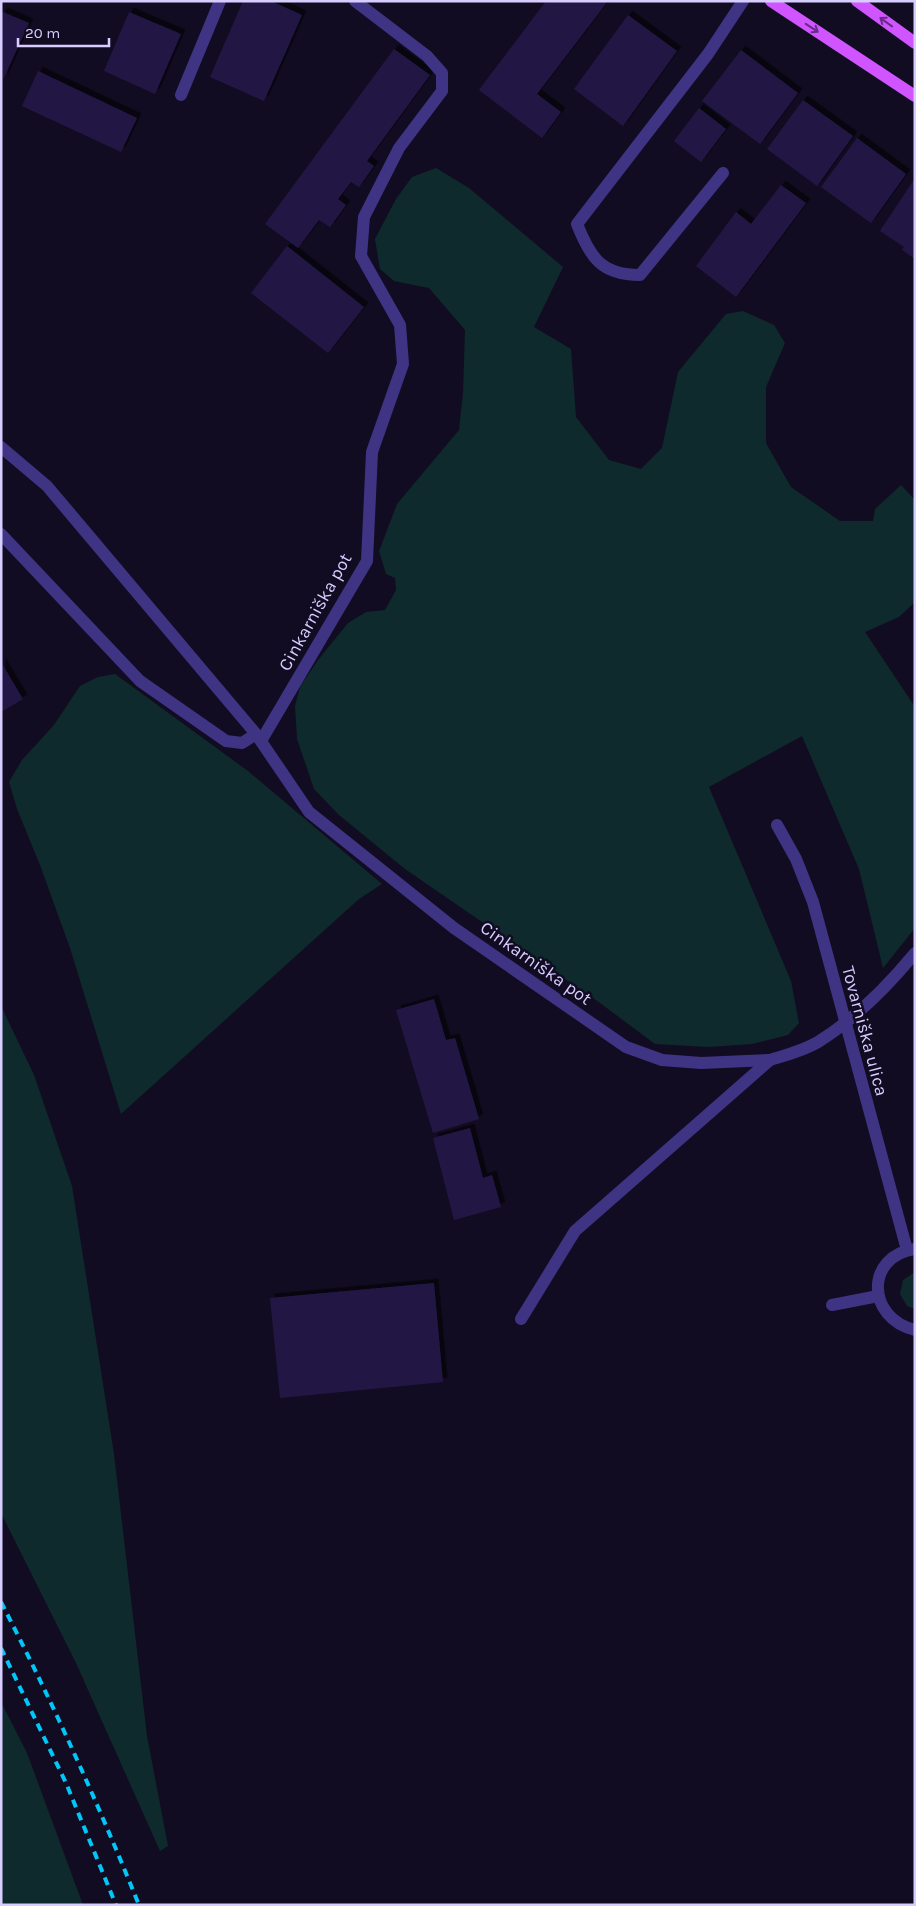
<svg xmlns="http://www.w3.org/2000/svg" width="916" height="1906" viewBox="0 0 916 1906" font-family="Karla,sans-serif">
<defs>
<filter id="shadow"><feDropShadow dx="4.5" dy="-4.5" stdDeviation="0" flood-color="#0009"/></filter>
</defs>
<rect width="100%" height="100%" fill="#120c22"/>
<g fill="#0e2a2c">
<polygon points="436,168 469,188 563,267 534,327 571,349 576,417 609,460 641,469 662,448 678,372 726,314 743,311 774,325 785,343 766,387 766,443 791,487 840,521 873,521 875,509 901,485 915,500 915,602 899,617 865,632 915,707 915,928 883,968 859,869 802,736 709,787 791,981 799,1023 788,1035 752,1044 708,1047 655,1044 600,1003 405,869 339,815 314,789 297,739 295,706 300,687 318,660 348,623 366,612 385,610 396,590 395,578 386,574 379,551 397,504 459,430 463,393 465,330 429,288 394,281 380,269 375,239 396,199 412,177"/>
<polygon points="115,674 248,771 382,884 359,899 121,1114 70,948 40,865 17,809 9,782 22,760 54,725 80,686 98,677"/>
<polygon points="1,1006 34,1075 72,1186 114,1454 147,1736 168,1846 160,1851 76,1663 1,1513"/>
<polygon points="915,1272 915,1309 907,1306 900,1294 903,1280"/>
<polygon points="1,1702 27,1753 83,1905 1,1905"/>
</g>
<g fill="#241744" filter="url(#shadow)">
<polygon points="243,1 271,1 302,15 264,101 210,77"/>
<polygon points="546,1 608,1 537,94 561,112 542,138 479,90"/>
<polygon points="3,12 29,23 3,80 1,15"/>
<polygon points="129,12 181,34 155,94 104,71"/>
<polygon points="628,15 677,51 623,126 574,89"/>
<polygon points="394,49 430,75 367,161 374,166 359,187 351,182 338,199 346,205 330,227 319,220 298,248 265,224"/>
<polygon points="741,50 798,93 760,144 702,101"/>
<polygon points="38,71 137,118 121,152 22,106"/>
<polygon points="803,100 853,136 817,186 767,149"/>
<polygon points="699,108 726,129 701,162 674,141"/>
<polygon points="857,138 906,174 871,223 821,187"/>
<polygon points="915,178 915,259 902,250 904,247 880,231"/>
<polygon points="781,185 806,203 736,297 696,266 736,212 751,224"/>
<polygon points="287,246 364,307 328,353 251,293"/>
<polygon points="1,662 23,699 1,712"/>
<polygon points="434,999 446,1040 455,1038 479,1119 433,1133 396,1010"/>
<polygon points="470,1128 483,1178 492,1175 501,1207 454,1220 433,1138"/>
<polygon points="434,1283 443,1382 280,1398 270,1298"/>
</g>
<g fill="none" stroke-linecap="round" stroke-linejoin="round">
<g stroke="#3f3484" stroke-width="12">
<path d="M723,173L640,275C601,275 590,257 577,224L708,54L743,1"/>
<polyline points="1,447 47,486 256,734 309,812 454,928 626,1047 662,1060 701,1063 770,1060"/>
<polyline points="1,534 140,681 226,741 242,743 256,734"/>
<path d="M521,1319L575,1231L770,1060C786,1055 803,1051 818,1042C855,1019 887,987 915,953"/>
</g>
<g stroke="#3f3484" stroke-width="12">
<polyline points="181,95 220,1"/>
<polyline points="261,741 367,561 372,452 403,364 400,325 361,256 364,217 399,148 442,91 442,73 427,56 355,1"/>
<polyline points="777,825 796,859 813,902 907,1250"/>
<path d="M915,1249C865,1256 866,1318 915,1330"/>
<polyline points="832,1305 878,1296"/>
</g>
<g stroke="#d054ff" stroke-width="12">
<polyline points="771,1 915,96"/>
<polyline points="857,1 915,43"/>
</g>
<g stroke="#00c7f8" stroke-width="4" stroke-dasharray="8 6" stroke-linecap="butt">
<path d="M1,1602C52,1701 97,1801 139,1905"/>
<polyline points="1,1648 66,1783 116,1905"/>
</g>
</g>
<defs><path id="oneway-shaft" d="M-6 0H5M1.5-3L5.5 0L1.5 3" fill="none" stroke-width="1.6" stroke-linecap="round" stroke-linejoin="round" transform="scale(1.25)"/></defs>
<g stroke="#672c85">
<use href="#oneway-shaft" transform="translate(886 22) rotate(-144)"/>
<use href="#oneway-shaft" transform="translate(812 28) rotate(33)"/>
</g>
<g text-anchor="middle" stroke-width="5" stroke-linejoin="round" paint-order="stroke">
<g font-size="18" fill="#d7cdff" stroke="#120c22">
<text transform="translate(315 612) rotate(-61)" y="6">Cinkarniška pot</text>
<text transform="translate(536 963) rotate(35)" y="6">Cinkarniška pot</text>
<text transform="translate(865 1031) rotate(75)" y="6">Tovarniška ulica</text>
</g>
</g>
<rect width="916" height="1906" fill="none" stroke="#d7cdff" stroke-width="5"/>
<path d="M18 38v8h91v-8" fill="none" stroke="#d7cdff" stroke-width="2.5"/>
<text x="25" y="38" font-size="15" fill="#d7cdff" stroke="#120c22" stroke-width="4" paint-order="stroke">20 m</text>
</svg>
